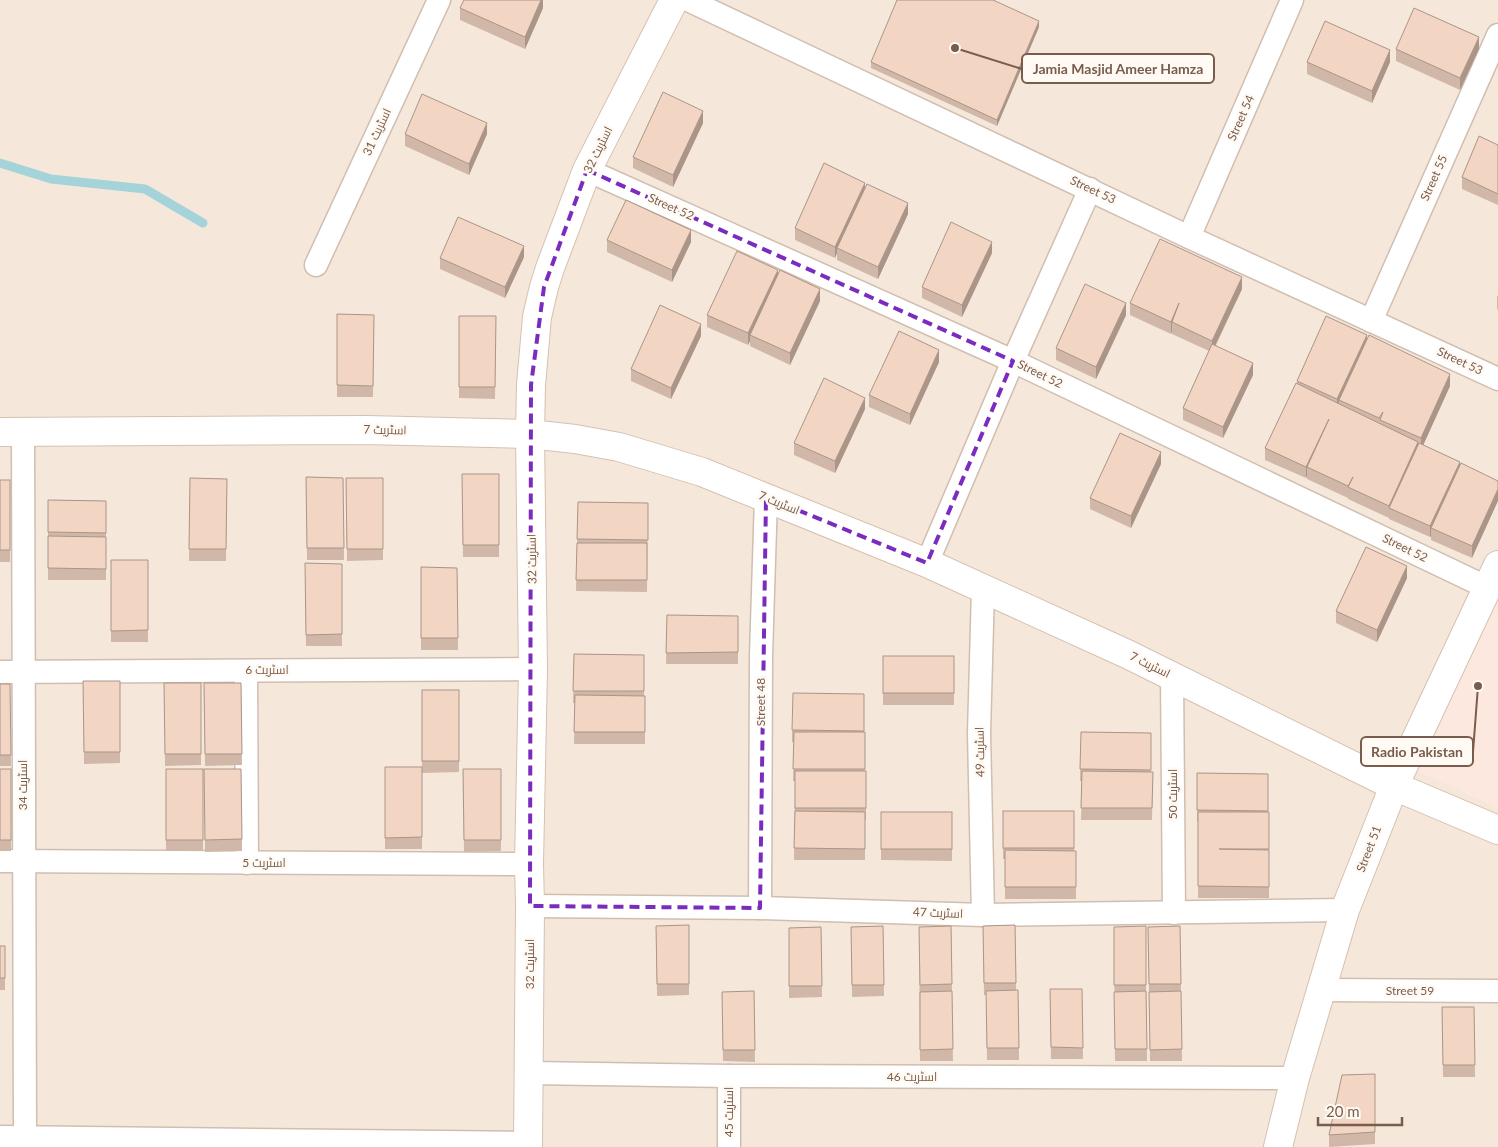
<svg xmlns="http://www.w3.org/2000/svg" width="1498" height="1147" viewBox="0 0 1498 1147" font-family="Lato,Cairo,sans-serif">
<rect width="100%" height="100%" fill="#fdf6ec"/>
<rect fill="#f5e8da" x="0" y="0" width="1498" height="1147"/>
<polygon fill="#fde8e0" points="1498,601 1498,808 1418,771"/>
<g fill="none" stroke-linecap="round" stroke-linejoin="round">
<polyline stroke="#a5d3da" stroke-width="9" points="0,163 51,179 145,189 203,223"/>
<defs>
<g id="street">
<polyline points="688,0 1189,237 1498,379"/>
<polyline points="587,170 1013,361 1488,588"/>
<polyline points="1189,237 1292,0"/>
<polyline points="316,265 439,0"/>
<polyline points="1371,321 1498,35"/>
<polyline points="23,432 25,1137"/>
<polyline points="927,563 1013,361 1090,189"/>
<polyline points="983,589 979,733 983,915"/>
<polyline points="246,671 247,863"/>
<polyline points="0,672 533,669"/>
<polyline points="1172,676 1174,913"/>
<polyline points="0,861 529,864"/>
<polyline points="530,906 760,908 983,915 1345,910"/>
<polyline points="760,908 761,656 766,497"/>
<polyline points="1322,990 1498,991"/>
<polyline points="529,1073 729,1076 1295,1078"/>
<polyline points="729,1076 729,1147"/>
<polyline points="0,1137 528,1143"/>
</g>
<g id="secondary">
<polyline points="0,432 366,430 530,434 575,439 619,447 702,472 927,563 1127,654 1394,786 1498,830"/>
<polyline points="528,1147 530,906 529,864 533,669 530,434 531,385 537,317 544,287 550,268 587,170 674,0"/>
<polyline points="1278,1147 1295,1078 1345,910 1394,786 1498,565"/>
</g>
</defs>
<use href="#street" stroke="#d1beb0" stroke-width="25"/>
<use href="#secondary" stroke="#d6c0b0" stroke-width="30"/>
<use href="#street" stroke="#fff" stroke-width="22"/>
<use href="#secondary" stroke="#fff" stroke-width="28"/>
</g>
<g fill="#d1b7a8">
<polygon points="543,0 543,8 525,49 460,20 460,8"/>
<polygon points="1039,27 997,126 871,68 871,62"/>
<polygon points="1396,49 1479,49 1460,90 1396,61"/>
<polygon points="1307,62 1390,62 1372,103 1307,74"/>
<polygon points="703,123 673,187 633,168 633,157"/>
<polygon points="405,134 487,134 469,175 405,146"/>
<polygon points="1498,145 1498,205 1462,189 1462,177"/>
<polygon points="865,188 908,214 878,279 837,260 837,253 835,258 795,240 795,228"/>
<polygon points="607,240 691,242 672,282 607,252"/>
<polygon points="992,253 962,317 922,298 922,287"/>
<polygon points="524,257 505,298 440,269 440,258"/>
<polygon points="778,275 820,301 790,365 750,346 750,341 748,345 707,327 707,315"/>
<polygon points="1242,289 1216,345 1253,375 1223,438 1183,420 1183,408 1209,351 1172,334 1172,331 1171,334 1130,315 1130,303"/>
<polygon points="1498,295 1498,310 1497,309 1497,297"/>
<polygon points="337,314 374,315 373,397 337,397"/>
<polygon points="1126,315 1096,379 1056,360 1056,348"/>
<polygon points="459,316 496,316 495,399 459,398"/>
<polygon points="701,336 671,399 631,381 631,369"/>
<polygon points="1367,339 1450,386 1423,445 1460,465 1498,481 1472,558 1431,540 1431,536 1430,537 1389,519 1389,517 1389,518 1348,499 1348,497 1348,498 1307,479 1307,476 1306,478 1265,460 1265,448 1297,384 1297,381"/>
<polygon points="939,362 910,425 869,407 869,395"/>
<polygon points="865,409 835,473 794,455 794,443"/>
<polygon points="1161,464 1131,528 1090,509 1090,498"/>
<polygon points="462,474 499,474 499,557 463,557"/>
<polygon points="306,477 343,478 344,560 307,560"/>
<polygon points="190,478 227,479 226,561 189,561"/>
<polygon points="346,478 383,478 383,560 347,561"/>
<rect x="0" y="480" width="10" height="82"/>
<polygon points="48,500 106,501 106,580 48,580"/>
<polygon points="578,502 648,503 647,592 576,591"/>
<rect x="111" y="560" width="37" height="82"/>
<polygon points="305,563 342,564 342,646 306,646"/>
<polygon points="421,567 457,568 458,650 421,650"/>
<polygon points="1407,578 1377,642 1336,623 1336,611"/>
<polygon points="667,615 738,616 738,664 666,664"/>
<polygon points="574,654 644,655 644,696 645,696 645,744 574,744 575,703 573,703"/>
<rect x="883" y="656" width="71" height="49"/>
<polygon points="83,681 120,681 120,763 84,764"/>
<polygon points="164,683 201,683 201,765 165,766"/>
<polygon points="204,683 241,683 242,765 205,766"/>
<polygon points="0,684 10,684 11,766 0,766"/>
<polygon points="422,690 459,690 459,772 422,773"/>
<polygon points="864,694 864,732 865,732 865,771 866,771 866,820 865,820 865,860 794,860 795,781 793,781 794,742 792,742 792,730"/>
<polygon points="1081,732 1151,733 1151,772 1153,772 1152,820 1081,820 1082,781 1080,781"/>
<rect x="385" y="767" width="37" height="82"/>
<rect x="0" y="769" width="11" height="82"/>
<rect x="166" y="769" width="37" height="82"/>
<polygon points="204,769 241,769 242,851 205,852"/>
<polygon points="463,769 501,769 501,851 464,852"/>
<polygon points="1197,773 1268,774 1268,812 1269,812 1269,898 1198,898 1198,822 1197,822"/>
<polygon points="1003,811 1074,811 1074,851 1076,851 1076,899 1005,899 1005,859 1003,859"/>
<polygon points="881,812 952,812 952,861 881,860"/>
<polygon points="689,925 689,995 657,996 656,926"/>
<polygon points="1015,925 1016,990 1018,990 1019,1060 987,1060 986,995 984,995 983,926"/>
<polygon points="883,926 884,996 852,997 851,927"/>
<polygon points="951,926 953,1061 920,1061 919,927"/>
<polygon points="1180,926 1182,1061 1150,1061 1148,927"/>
<polygon points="821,927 822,997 789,998 789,928"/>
<polygon points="1114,927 1146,985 1147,1061 1115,1061"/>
<rect x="0" y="946" width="5" height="44"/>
<polygon points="1050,989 1082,989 1083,1059 1051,1059"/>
<polygon points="754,991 755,1062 723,1061 722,992"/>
<polygon points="1442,1007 1474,1007 1475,1077 1443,1077"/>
<polygon points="1375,1074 1375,1144 1329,1147 1329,1135"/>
</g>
<g fill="#aa9588">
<polygon points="541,0 543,0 543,8 525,49 525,37"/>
<polygon points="1039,21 1039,27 997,126 997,120"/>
<polygon points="1479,37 1479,49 1460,90 1460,78"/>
<polygon points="1390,50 1390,62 1372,103 1372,91"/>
<polygon points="703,111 703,123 673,187 673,175"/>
<polygon points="487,123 487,134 469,175 469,164"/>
<polygon points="865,183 865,194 837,248 837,253 835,258 835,247"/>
<polygon points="908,203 908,214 878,279 878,267"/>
<polygon points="691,230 691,242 672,282 672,270"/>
<polygon points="992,242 992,253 962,317 962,305"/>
<polygon points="524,246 524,257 505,298 505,287"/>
<polygon points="778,270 778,282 750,335 750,341 748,345 748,333"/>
<polygon points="1242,277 1242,289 1212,352 1212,341"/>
<polygon points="820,289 820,301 790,365 790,353"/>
<polygon points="1126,303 1126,315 1096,379 1096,367"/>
<polygon points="1179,303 1172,322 1172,331 1171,334 1171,322"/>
<polygon points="701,324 701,336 671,399 671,388"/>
<polygon points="1367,335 1367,347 1339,400 1339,408 1337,411 1337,399"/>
<polygon points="939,350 939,362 910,425 910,414"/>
<polygon points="1253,363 1253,375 1223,438 1223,427"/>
<polygon points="1450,374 1450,386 1421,450 1421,438"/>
<polygon points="865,398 865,409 835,473 835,461"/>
<polygon points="1329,419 1307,467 1307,476 1306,478 1306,467"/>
<polygon points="1418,442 1418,454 1389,508 1389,518 1389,506"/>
<polygon points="1161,452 1161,464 1131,528 1131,516"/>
<polygon points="1460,462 1460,474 1431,528 1431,536 1430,537 1430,526"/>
<polygon points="1498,489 1498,501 1472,558 1472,546"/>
<polygon points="1407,566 1407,578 1377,642 1377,630"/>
</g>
<g fill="#f3d5c3" stroke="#aa9588">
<polygon points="464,0 541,0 525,37 460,8"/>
<polygon points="897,0 993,0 1039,21 997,120 871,62"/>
<polygon points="1414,8 1479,37 1460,78 1396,49"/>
<polygon points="1325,21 1390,50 1372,91 1307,62"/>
<polygon points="663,92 703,111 673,175 633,157"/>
<polygon points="422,94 487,123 469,164 405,134"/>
<polygon points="1479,136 1498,145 1498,194 1462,177"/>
<polygon points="824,163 865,183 835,247 795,228"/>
<polygon points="867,184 908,203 878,267 837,248"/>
<polygon points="626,200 691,230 672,270 607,240"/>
<polygon points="458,217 524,246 505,287 440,258"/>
<polygon points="951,222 992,242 962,305 922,287"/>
<polygon points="1160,239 1242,277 1212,341 1172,322 1179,303 1171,322 1130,303"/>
<polygon points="737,251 778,270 748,333 707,315"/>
<polygon points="780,270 820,289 790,353 750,335"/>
<polygon points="1085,284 1126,303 1096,367 1056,348"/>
<polygon points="660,305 701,324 671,388 631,369"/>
<polygon points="337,314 374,315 373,386 337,385"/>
<polygon points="459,316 496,316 495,387 459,387"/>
<polygon points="1326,316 1367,335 1337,399 1297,381"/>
<polygon points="899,331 939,350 910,414 869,395"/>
<polygon points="1369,335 1450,374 1421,438 1380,420 1383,412 1379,418 1339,400"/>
<polygon points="1212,344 1253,363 1223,427 1183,408"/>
<polygon points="824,378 865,398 835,461 794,443"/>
<polygon points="1296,383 1418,442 1389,506 1348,487 1353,477 1348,486 1307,467 1329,419 1306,467 1265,448"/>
<polygon points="1120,433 1161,452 1131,516 1090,498"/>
<polygon points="1419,443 1460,462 1430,526 1389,508"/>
<polygon points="1461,463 1498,481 1498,489 1472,546 1431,528"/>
<polygon points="462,474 499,474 499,545 463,545"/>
<polygon points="306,477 343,478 344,548 307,548"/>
<polygon points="190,478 227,479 226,549 189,549"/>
<polygon points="346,478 383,478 383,549 347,549"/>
<rect x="0" y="480" width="10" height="70"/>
<polygon points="48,500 106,501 106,533 48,532"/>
<polygon points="578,502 648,503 648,540 577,539"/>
<polygon points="48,536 106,537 106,569 48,568"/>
<polygon points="577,543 647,543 647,580 576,580"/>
<polygon points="1366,547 1407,566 1377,630 1336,611"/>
<polygon points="111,560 148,560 148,630 111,631"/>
<polygon points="305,563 342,564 342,634 306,635"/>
<polygon points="421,567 457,568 458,638 421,638"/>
<polygon points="667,615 738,616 738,652 666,653"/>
<polygon points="574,654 644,655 644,691 573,691"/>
<rect x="883" y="656" width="71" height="37"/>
<polygon points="83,681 120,681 120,752 84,752"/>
<polygon points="164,683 201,683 201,754 165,754"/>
<polygon points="204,683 241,683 242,754 205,754"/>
<polygon points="0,684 10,684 11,755 0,755"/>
<rect x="422" y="690" width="37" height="71"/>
<polygon points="793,693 864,694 864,731 792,730"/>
<polygon points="575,695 645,696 645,732 574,732"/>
<polygon points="794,732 865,732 865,769 793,769"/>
<polygon points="1081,732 1151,733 1151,770 1080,769"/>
<polygon points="385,767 422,767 422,837 385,838"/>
<rect x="0" y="769" width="11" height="71"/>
<rect x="166" y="769" width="37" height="71"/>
<polygon points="204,769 241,769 242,839 205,840"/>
<polygon points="463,769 501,769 501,840 464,840"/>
<rect x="795" y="771" width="71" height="37"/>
<polygon points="1082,771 1153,772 1152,808 1081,808"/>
<polygon points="1197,773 1268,774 1268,811 1197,810"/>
<polygon points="795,811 865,812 865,849 794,848"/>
<rect x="1003" y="811" width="71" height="37"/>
<rect x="881" y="812" width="71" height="37"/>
<polygon points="1198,812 1269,812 1269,849 1219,849 1269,850 1269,887 1198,886"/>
<polygon points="1005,850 1076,851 1076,887 1005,887"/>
<polygon points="689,925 689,984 657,984 656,926"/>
<polygon points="1015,925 1016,983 984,983 983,926"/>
<polygon points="883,926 884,985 852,985 851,927"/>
<polygon points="951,926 952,984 920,985 919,927"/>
<polygon points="1146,926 1146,985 1114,985 1114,927"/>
<polygon points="1180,926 1181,984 1149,984 1148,927"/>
<polygon points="821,927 822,986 789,986 789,928"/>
<rect x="0" y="946" width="5" height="32"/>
<polygon points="1050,989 1082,989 1083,1048 1051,1047"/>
<polygon points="1018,990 1019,1048 987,1048 986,991"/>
<polygon points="754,991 755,1050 723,1050 722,992"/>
<polygon points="952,991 953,1049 920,1050 920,992"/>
<polygon points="1146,991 1147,1049 1115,1049 1114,992"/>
<polygon points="1181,991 1182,1049 1150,1050 1149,992"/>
<polygon points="1442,1007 1474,1007 1475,1065 1443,1065"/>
<polygon points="1375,1074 1375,1132 1329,1135 1342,1075"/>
</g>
<path fill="none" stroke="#7b2cbf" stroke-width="4" stroke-dasharray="10 6" stroke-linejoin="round" d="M587,170L1013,361L927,563L766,497L760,908L530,906L531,385L544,287Z"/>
<g text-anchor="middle" stroke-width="5" stroke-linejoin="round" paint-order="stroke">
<g font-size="12" fill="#7a5c4d" stroke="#fffaf3">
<text transform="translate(1241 118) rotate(-66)" y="4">Street 54</text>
<text transform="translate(377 132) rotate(-65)" y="4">اسٹریٹ 31</text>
<text transform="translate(598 150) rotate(-64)" y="4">اسٹریٹ 32</text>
<text transform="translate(1434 178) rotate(-66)" y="4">Street 55</text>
<text transform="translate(1093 190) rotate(25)" y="4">Street 53</text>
<text transform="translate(671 207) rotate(24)" y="4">Street 52</text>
<text transform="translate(1460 361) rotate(25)" y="4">Street 53</text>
<text transform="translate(1040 374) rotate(26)" y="4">Street 52</text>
<text transform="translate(385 430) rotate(1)" y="4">اسٹریٹ 7</text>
<text transform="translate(779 503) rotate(22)" y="4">اسٹریٹ 7</text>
<text transform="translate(1405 548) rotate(26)" y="4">Street 52</text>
<text transform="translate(532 559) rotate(-91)" y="4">اسٹریٹ 32</text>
<text transform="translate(1150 665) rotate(26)" y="4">اسٹریٹ 7</text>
<text x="267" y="674">اسٹریٹ 6</text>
<text transform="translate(761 702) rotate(-90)" y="4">Street 48</text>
<text transform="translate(980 752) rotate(-91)" y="4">اسٹریٹ 49</text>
<text transform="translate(23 785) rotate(-90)" y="4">اسٹریٹ 34</text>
<text transform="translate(1173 794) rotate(-90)" y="4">اسٹریٹ 50</text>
<text transform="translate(1369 849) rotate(-69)" y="4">Street 51</text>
<text x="264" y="867">اسٹریٹ 5</text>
<text transform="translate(938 913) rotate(2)" y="4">اسٹریٹ 47</text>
<text transform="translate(530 964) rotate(-90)" y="4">اسٹریٹ 32</text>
<text x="1410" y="995">Street 59</text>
<text x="912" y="1081">اسٹریٹ 46</text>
<text transform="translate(729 1112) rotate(-90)" y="4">اسٹریٹ 45</text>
</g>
</g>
<path fill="none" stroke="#7a5c4d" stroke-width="2" d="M955 48L1022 69M1478 686L1473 752"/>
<g fill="#7a5c4d" stroke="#fffaf3" stroke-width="2">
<circle cx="955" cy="48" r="5"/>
<circle cx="1478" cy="686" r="5"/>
</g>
<g fill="#fffaf3" stroke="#7a5c4d" stroke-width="2">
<rect x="1022" y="54" width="192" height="29" rx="5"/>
<rect x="1361" y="737" width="112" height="29" rx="5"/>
</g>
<g font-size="14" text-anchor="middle" font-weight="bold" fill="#7a5c4d">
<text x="1118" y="74">Jamia Masjid Ameer Hamza</text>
<text x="1417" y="757">Radio Pakistan</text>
</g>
<path d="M1318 1117v8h84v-8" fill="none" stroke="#7a5c4d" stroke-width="2.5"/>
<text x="1326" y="1117" font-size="15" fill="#7a5c4d" stroke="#fffaf3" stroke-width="4" paint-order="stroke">20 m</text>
</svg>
